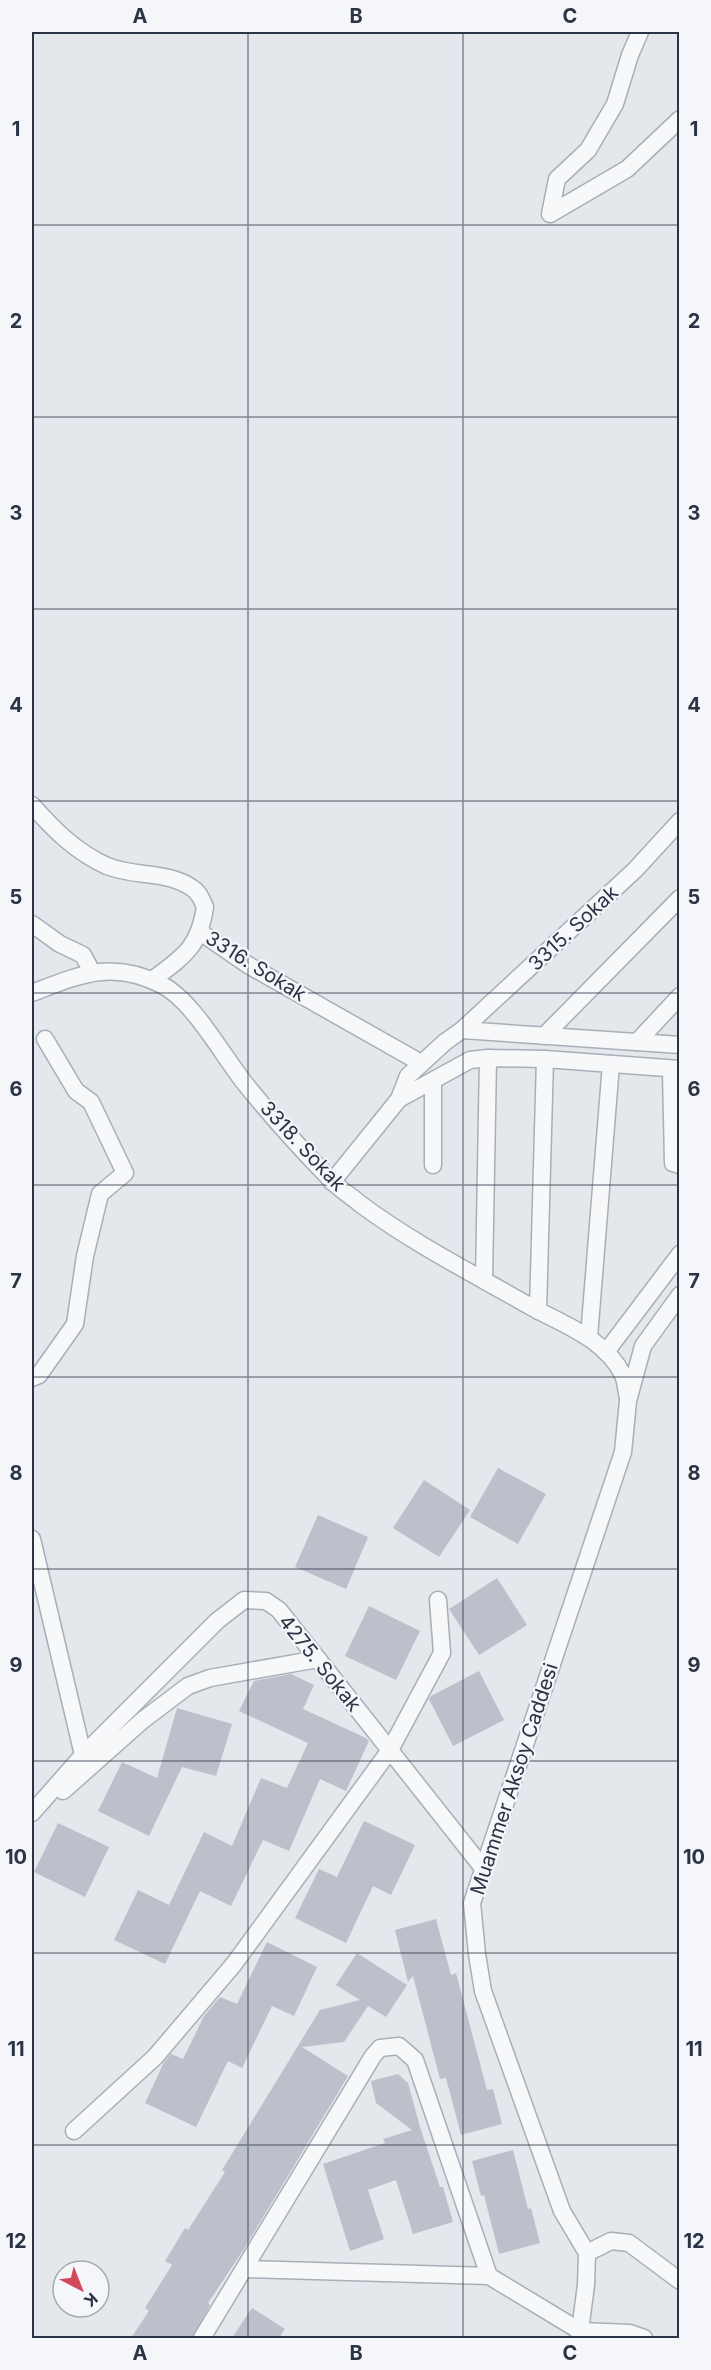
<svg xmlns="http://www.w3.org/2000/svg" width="711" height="2370" viewBox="0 0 711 2370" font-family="Inter,sans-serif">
<rect width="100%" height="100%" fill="#e4e7ec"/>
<g fill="#bbc0ca">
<polygon points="498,1468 546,1494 518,1544 470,1517"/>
<polygon points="424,1480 470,1510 439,1557 393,1528"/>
<polygon points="318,1515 368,1537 346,1589 295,1567"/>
<polygon points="497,1578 527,1625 479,1655 449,1609"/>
<polygon points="369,1606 420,1631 396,1680 345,1656"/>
<polygon points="479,1671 504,1720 453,1746 429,1699 431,1696"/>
<polygon points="291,1674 314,1685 303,1709 366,1738 369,1741 346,1791 320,1779 289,1851 263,1840 231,1906 200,1891 165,1964 114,1940 138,1890 169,1905 204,1832 232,1846 261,1778 287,1788 308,1743 239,1711 254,1681"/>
<polygon points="177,1708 232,1724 216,1776 182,1767 149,1836 98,1811 122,1762 157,1778"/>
<polygon points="364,1821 415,1845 391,1895 373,1886 346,1943 295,1918 319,1869 337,1877"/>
<polygon points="58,1823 109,1847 85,1897 34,1872"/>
<polygon points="436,1919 451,1975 456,1973 487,2090 493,2089 502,2124 461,2135 446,2078 440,2079 413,1976 408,1982 395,1930"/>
<polygon points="267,1942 317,1967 294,2016 272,2006 242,2068 228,2061 196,2127 145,2103 164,2062 171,2054 183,2059 204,2016 220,1997 237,2004"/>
<polygon points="357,1953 407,1985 386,2017 368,2006 344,2042 302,2047 348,2076 244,2249 208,2303 210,2305 192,2338 131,2338 149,2311 145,2308 172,2265 165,2261 185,2228 188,2230 225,2172 222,2170 320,2010 360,2000 336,1985"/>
<polygon points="398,2074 408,2083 420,2127 440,2187 443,2187 453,2222 413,2234 396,2180 368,2190 384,2239 350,2251 323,2164 385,2143 383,2139 412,2130 376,2103 371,2081"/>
<polygon points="513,2150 528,2209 531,2208 540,2243 499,2254 484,2195 481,2196 472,2161"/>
<polygon points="252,2308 285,2329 279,2338 232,2338"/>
</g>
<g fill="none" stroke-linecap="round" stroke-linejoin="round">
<defs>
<g id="minor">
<polyline points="640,32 630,55 615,104 588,150 557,179 550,214 627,169 680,119"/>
<path d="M32,805C54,830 76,852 107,866C134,877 168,871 192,888C199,892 202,900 205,907C199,948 183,957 152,980"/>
<polyline points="32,924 60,944 83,955 92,972"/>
<polyline points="200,932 248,965 421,1063"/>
<path d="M32,993C79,975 112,959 162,985C192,1000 222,1054 243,1081C270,1115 301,1149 331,1180C339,1189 350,1195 359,1203C411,1242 470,1272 526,1304C561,1324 604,1337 623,1375C626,1382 626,1391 628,1398"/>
<polyline points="462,1030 635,870 680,821"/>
<polyline points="544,1036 680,898"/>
<polyline points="637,1042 680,996"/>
<polyline points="671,1070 673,1163 680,1165"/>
<polyline points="433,1082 433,1165"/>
<polyline points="399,1099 470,1060 488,1058 545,1059 680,1069"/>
<polyline points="332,1182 399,1099 408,1076 445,1042 462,1030 680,1045"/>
<polyline points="484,1280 488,1058"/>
<polyline points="538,1311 545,1059"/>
<polyline points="589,1337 611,1064"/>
<polyline points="606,1352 680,1254"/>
<polyline points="32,1378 39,1375 75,1324 85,1256 100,1194 125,1173 91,1102 76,1091 45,1039"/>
<polyline points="32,1539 83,1755"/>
<polyline points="63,1791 143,1720 188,1686 210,1678 318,1659"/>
<polyline points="32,1813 83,1755 217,1621 244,1600 266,1601 279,1610 483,1868"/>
<polyline points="74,2131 155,2057 234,1964 390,1750 442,1653 438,1600"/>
<polyline points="587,2253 611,2241 629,2243 680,2281"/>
<polyline points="245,2269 489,2276"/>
<polyline points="202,2338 373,2056 380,2048 399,2046 415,2060 489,2276 580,2331 630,2333 644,2338"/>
<polyline points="579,2338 586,2285 587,2253 562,2211 483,1991 477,1954 472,1903 623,1452 628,1401 643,1346 680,1295"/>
</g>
</defs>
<use href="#minor" stroke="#a9aeb7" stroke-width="19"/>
<use href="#minor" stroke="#f7f8fa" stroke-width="16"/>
</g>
<path fill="none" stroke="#2b3445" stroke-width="1.5" stroke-opacity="0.55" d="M248,32V2338M463,32V2338M32,225H680M32,417H680M32,609H680M32,801H680M32,993H680M32,1185H680M32,1377H680M32,1569H680M32,1761H680M32,1953H680M32,2145H680"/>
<g text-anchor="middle" stroke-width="4.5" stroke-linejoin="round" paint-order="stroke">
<g font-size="20" fill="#2b3445" stroke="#f4f6f9">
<text transform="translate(573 928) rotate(-43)" y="7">3315. Sokak</text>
<text transform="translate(256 966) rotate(32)" y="7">3316. Sokak</text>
<text transform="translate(303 1146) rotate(47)" y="7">3318. Sokak</text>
<text transform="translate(320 1663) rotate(51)" y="7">4275. Sokak</text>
<text transform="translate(514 1779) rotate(-72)" y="7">Muammer Aksoy Caddesi</text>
</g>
</g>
<rect width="711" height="2370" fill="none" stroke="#f4f6f9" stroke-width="66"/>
<g transform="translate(81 2289) rotate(138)"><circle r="28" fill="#f4f6f9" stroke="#a4a8b1" stroke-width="1.5"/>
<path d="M0-4.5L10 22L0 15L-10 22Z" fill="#d1495b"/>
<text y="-9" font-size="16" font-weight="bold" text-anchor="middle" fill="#2b3445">K</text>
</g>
<rect x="33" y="33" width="645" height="2304" fill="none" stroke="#2b3445" stroke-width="2"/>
<g font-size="20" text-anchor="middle" font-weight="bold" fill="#2b3445">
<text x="140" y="23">A</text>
<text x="356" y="23">B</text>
<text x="570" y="23">C</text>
<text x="16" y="136">1</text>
<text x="694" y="136">1</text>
<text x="16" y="328">2</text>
<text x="694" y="328">2</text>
<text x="16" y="520">3</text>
<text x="694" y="520">3</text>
<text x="16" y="712">4</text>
<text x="694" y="712">4</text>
<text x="16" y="904">5</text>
<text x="694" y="904">5</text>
<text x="16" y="1096">6</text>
<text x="694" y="1096">6</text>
<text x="16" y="1288">7</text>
<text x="694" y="1288">7</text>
<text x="16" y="1480">8</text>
<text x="694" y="1480">8</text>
<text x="16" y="1672">9</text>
<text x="694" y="1672">9</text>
<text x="16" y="1864">10</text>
<text x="694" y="1864">10</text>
<text x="16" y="2056">11</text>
<text x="694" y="2056">11</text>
<text x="16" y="2248">12</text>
<text x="694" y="2248">12</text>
<text x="140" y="2360">A</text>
<text x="356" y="2360">B</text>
<text x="570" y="2360">C</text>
</g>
</svg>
